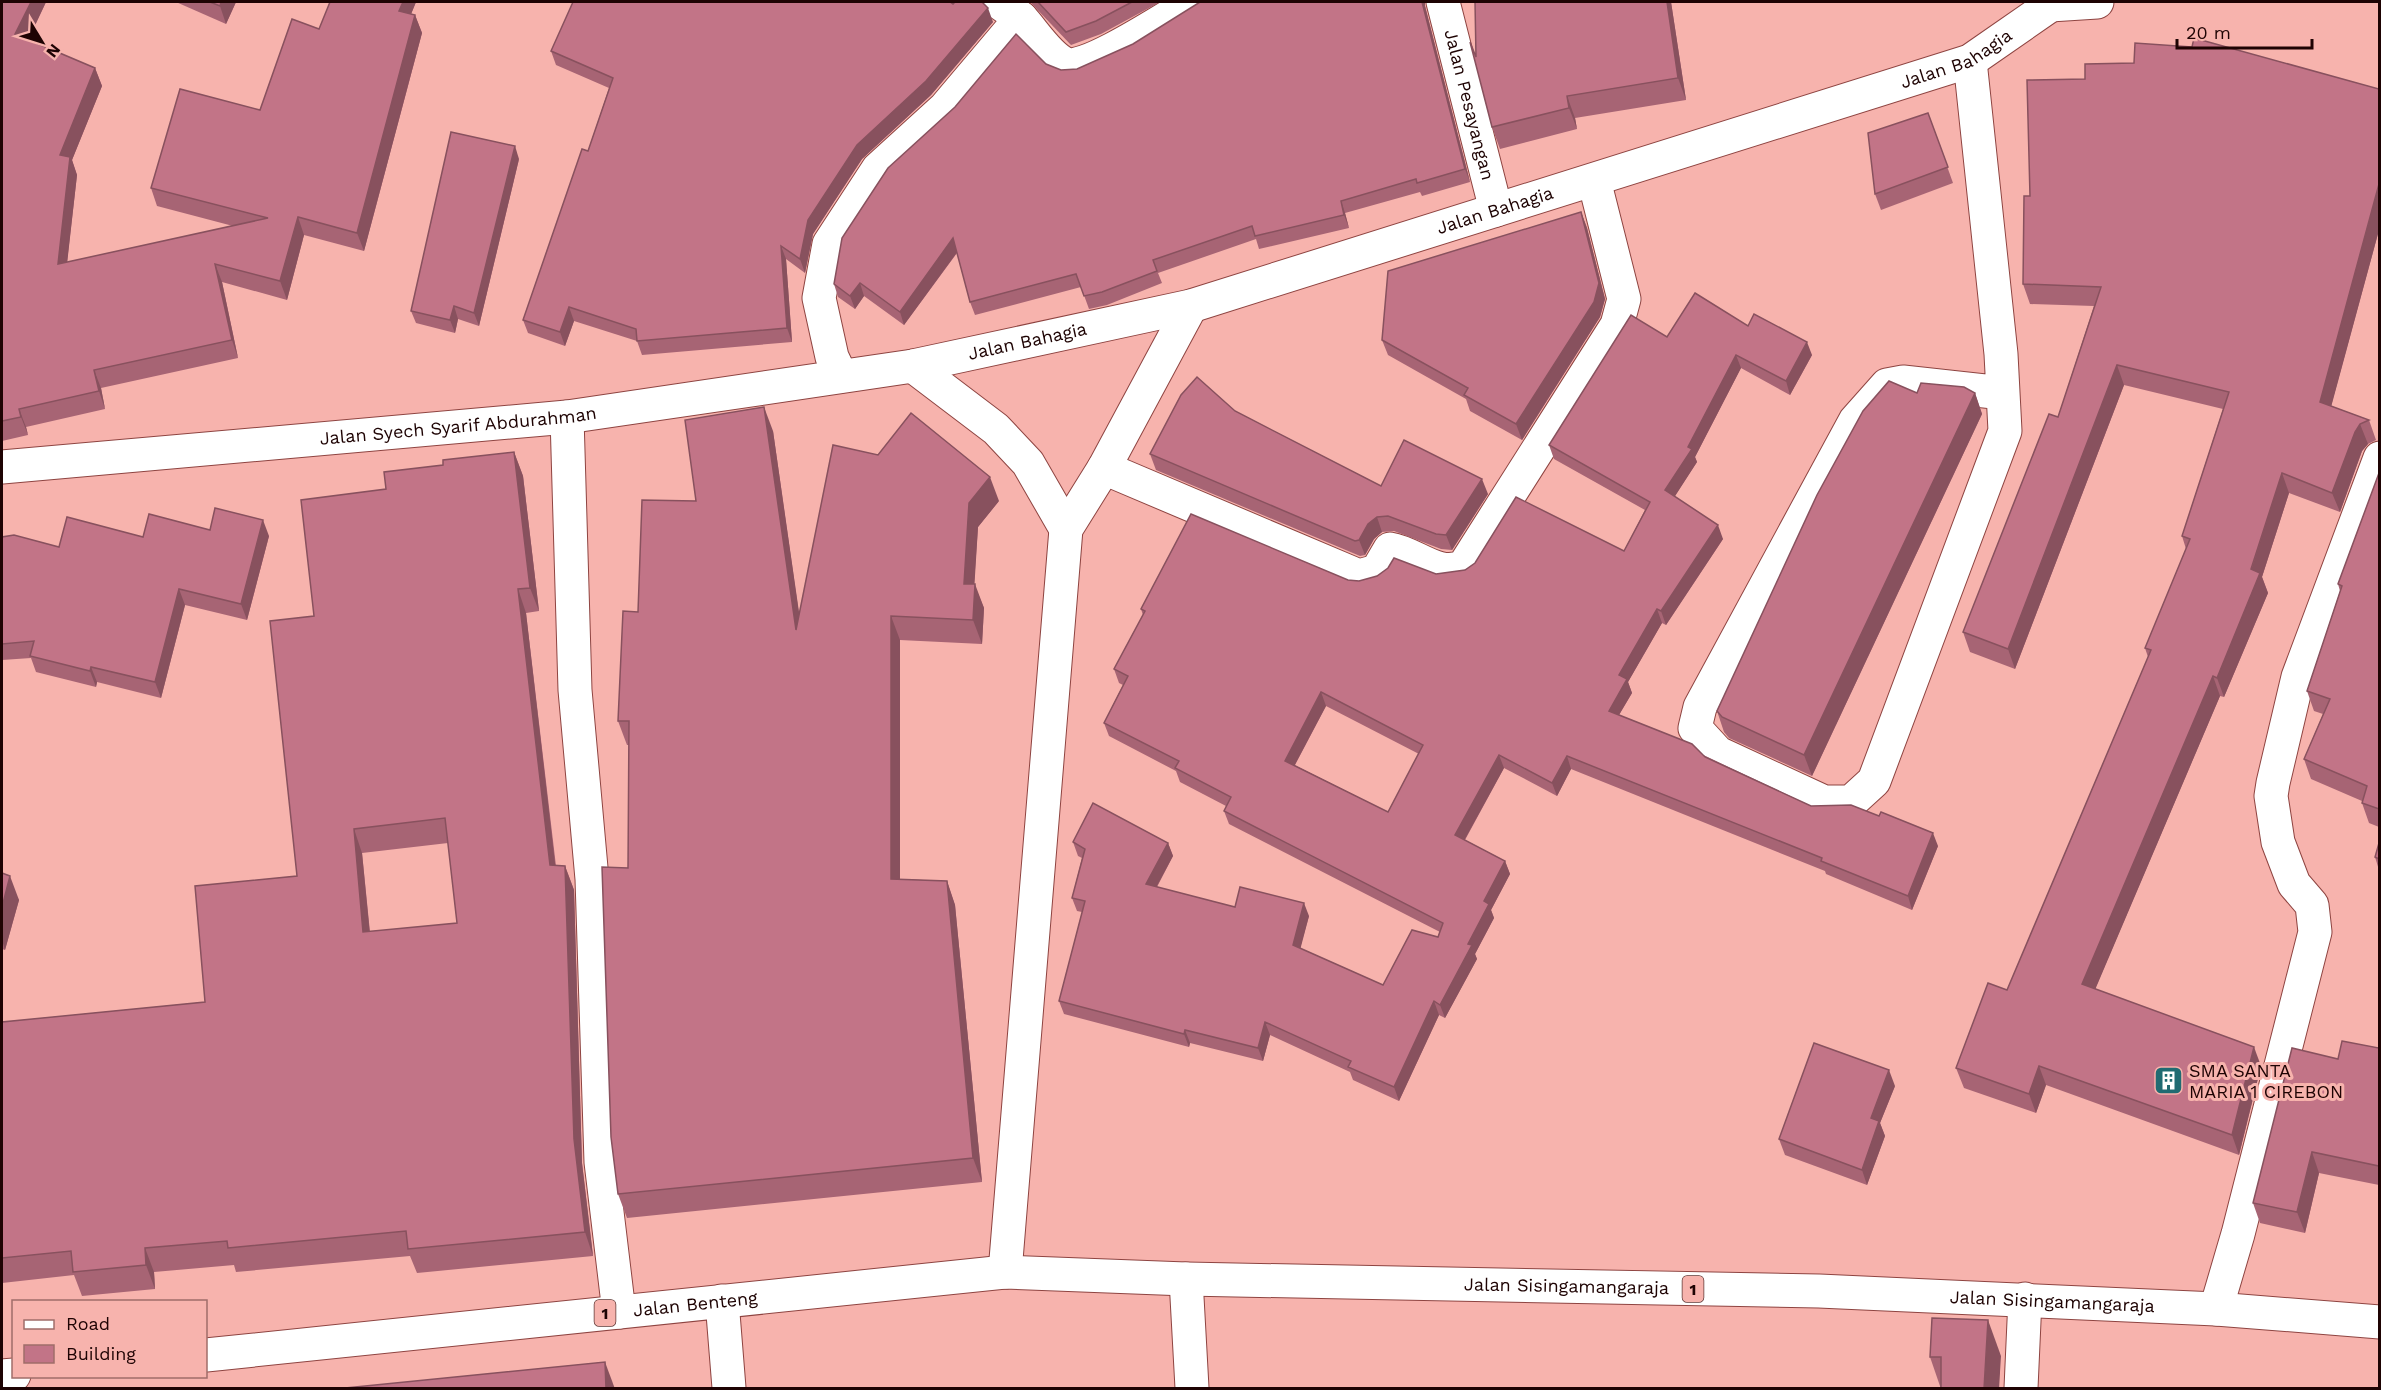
<svg xmlns="http://www.w3.org/2000/svg" width="2381" height="1390" viewBox="0 0 2381 1390" font-family="'Work Sans',sans-serif">
<rect width="100%" height="100%" fill="#f7b3ad"/>
<g fill="none" stroke-linecap="round" stroke-linejoin="round">
<defs>
<g id="minor">
<path id="s1" d="M1443,2L1496,210"/>
<polyline points="2050,5 2097,2"/>
<path d="M1021,18C1034,32 1049,57 1066,64C1085,72 1173,13 1193,2"/>
<polyline points="1970,61 2001,354 2005,431 1874,781 1851,802 1824,802 1718,753 1695,728 1700,707 1855,421 1887,385 1903,382 2003,393"/>
<polyline points="841,376 832,357 819,298 829,244 878,169 945,108 1021,18 998,2"/>
<polyline points="567,417 575,690 592,879 601,1162 619,1312"/>
<path d="M1104,468L1359,576L1377,571L1390,549C1416,553 1438,579 1464,566L1617,325L1624,299L1594,180"/>
<polyline points="1186,1279 1192,1388"/>
<polyline points="722,1301 729,1388"/>
<polyline points="2216,1309 2238,1234 2315,932 2312,905 2294,884 2278,842 2271,796 2273,783 2298,677 2380,458"/>
<polyline points="2021,1388 2025,1299"/>
</g>
<g id="major">
<polyline points="913,366 996,429 1028,463 1066,529"/>
<path id="s2" d="M2,467L567,417L913,366L1191,306L1970,61L2055,2"/>
<polyline points="1005,1272 1066,529 1104,468 1191,306"/>
</g>
<g id="highway">
<path id="s3" d="M206,1355L1005,1272L1186,1279L1819,1291L2216,1309L2380,1322"/>
<polyline points="2,1376 14,1375"/>
</g>
</defs>
<use href="#minor" stroke="#8e4441" stroke-width="35"/>
<use href="#major" stroke="#8e4441" stroke-width="35"/>
<use href="#highway" stroke="#8e4441" stroke-width="35"/>
<use href="#minor" stroke="#fff" stroke-width="33"/>
<use href="#major" stroke="#fff" stroke-width="33"/>
<use href="#highway" stroke="#fff" stroke-width="33"/>
</g>
<g fill="#a76474" fill-rule="evenodd">
<polygon points="2,2 46,2 28,40 95,68 102,86 72,160 77,175 67,262 233,226 157,206 151,188 260,110 319,29 416,2 411,14 415,15 422,33 364,251 304,235 287,300 222,282 238,358 101,388 105,409 26,427 28,435 2,441"/>
<polygon points="176,2 236,2 226,24"/>
<polygon points="1030,2 1160,2 1101,34 1071,45"/>
<polygon points="1671,2 1686,100 1575,118 1577,129 1500,149 1492,127 1476,57"/>
<polygon points="953,4 993,22 931,95 862,159 813,234 805,273 786,259 792,342 642,355 637,341 574,321 565,346 528,333 523,320 588,151 609,88 556,65 551,51"/>
<polygon points="1425,6 1470,182 1422,196 1420,192 1345,213 1349,228 1259,249 1256,239 1158,273 1162,283 1107,305 1089,309 1081,287 975,315 970,302 957,253 904,325 864,296 855,309 838,297 834,284 1046,64 1061,70 1077,69"/>
<polygon points="1928,113 1953,183 1881,210 1875,194"/>
<polygon points="519,159 479,326 458,319 455,333 416,323 411,311"/>
<polygon points="1581,212 1587,228 1605,299 1600,317 1522,440 1470,411 1466,399 1388,355 1382,340"/>
<polygon points="2379,230 2331,406 2369,420 2376,440 2368,444 2362,451 2340,512 2289,493 2262,577 2268,593 2224,697 2220,696 2095,989 2261,1066 2239,1155 2046,1085 2036,1113 1964,1088 1956,1068 2007,990 2148,657 2145,648 2186,549 2182,536 2223,409 2124,385 2015,669 1970,652 1963,632 2058,417 2094,306 2030,304 2023,284"/>
<path d="M1748,326L1812,355L1790,395L1741,368L1695,457L1697,462L1674,497L1723,539L1666,625L1662,623L1628,682L1632,693L1619,715L1811,806L1938,846L1912,910L1826,874L1825,871L1571,769L1557,796L1504,768L1465,840L1505,861L1510,874L1491,910L1494,918L1475,954L1477,959L1445,1018L1439,1015L1399,1101L1353,1080L1350,1072L1270,1035L1263,1061L1190,1043L1189,1047L1064,1014L1059,1001L1082,912L1077,911L1072,898L1082,858L1078,856L1073,842L1168,843L1173,856L1157,887L1235,907L1309,916L1300,948L1383,985L1438,937L1440,932L1229,824L1224,811L1226,806L1180,782L1176,771L1109,736L1104,723L1123,685L1119,683L1114,669L1143,615L1141,609L1348,580L1359,581L1436,574L1624,551L1645,510L1554,459L1549,445L1667,337ZM1326,706L1419,754L1388,812L1295,765Z"/>
<polygon points="1917,393 1975,393 1982,414 1812,776 1729,738 1724,732 1717,711"/>
<polygon points="1235,411 1381,486 1488,494 1452,550 1441,549 1394,531 1382,532 1374,539 1365,555 1360,556 1156,470 1150,454"/>
<polygon points="773,431 799,614 999,501 978,527 974,584 984,608 982,644 900,640 900,879 947,881 955,905 982,1182 627,1218 618,1194 628,868 629,745 627,745 618,721 638,612 696,501"/>
<path d="M514,452L523,476L539,611L526,613L556,866H565L574,890L582,1163L593,1256L417,1273L410,1256L236,1272L234,1265L154,1272L155,1289L82,1296L74,1275L2,1283V1022L205,1002L297,876L314,616L386,489ZM448,843L457,923L370,932L362,853Z"/>
<polygon points="2379,473 2379,827 2369,823 2362,803 2362,801 2311,779 2304,759 2323,714 2314,711 2307,691 2340,591 2338,584"/>
<polygon points="210,530 269,536 247,620 185,605 161,698 97,682 96,687 36,672 31,658 2,660 2,537 59,547 143,537"/>
<polygon points="2379,843 2379,870 2375,857"/>
<polygon points="2,873 19,900 5,950 2,949"/>
<polygon points="2379,1048 2379,1185 2319,1173 2305,1233 2260,1223 2253,1203"/>
<polygon points="1895,1086 1880,1123 1885,1136 1867,1185 1785,1155 1779,1139"/>
<polygon points="2001,1356 1941,1389 1930,1357"/>
</g>
<g fill="#88515e">
<polygon points="31,2 46,2 22,53 15,34"/>
<polygon points="221,2 236,2 226,24 220,6"/>
<polygon points="403,2 416,2 405,29 399,11"/>
<polygon points="1422,2 1425,2 1425,6 1470,182 1465,169"/>
<polygon points="1667,2 1671,2 1686,100 1678,78"/>
<polygon points="988,8 993,22 931,95 862,159 813,234 805,273 800,259 808,220 857,145"/>
<polygon points="415,15 422,33 364,251 357,233"/>
<polygon points="95,68 102,86 72,160 77,175 65,282 58,264 60,155"/>
<polygon points="1567,96 1575,118 1577,129 1569,108"/>
<polygon points="515,146 519,159 479,326 474,313"/>
<polygon points="2379,184 2379,230 2327,422 2320,402"/>
<polygon points="1341,201 1345,213 1349,228 1344,215"/>
<polygon points="1581,212 1587,228 1605,299 1600,317 1522,440 1516,424"/>
<polygon points="298,217 304,235 287,300 280,281"/>
<polygon points="953,238 958,251 904,325 900,312"/>
<polygon points="781,246 786,259 792,342 787,328"/>
<polygon points="215,264 222,282 238,358 232,340"/>
<polygon points="860,283 864,296 855,309 850,296"/>
<polygon points="454,306 458,319 455,333 450,320"/>
<polygon points="569,307 574,321 565,346 560,332"/>
<polygon points="1807,342 1812,355 1790,395 1786,381"/>
<polygon points="1736,355 1741,368 1695,457 1697,462 1670,504 1665,490"/>
<polygon points="2117,365 2124,385 2015,669 2008,649"/>
<polygon points="94,370 101,388 105,409 99,391"/>
<polygon points="1975,393 1982,414 1812,776 1804,755"/>
<polygon points="764,407 773,431 805,654 796,630"/>
<polygon points="19,409 26,427 28,435 21,417"/>
<polygon points="2360,424 2368,444 2362,451 2340,512 2332,493 2355,432"/>
<polygon points="514,452 523,476 539,611 530,588"/>
<polygon points="2282,473 2289,493 2262,577 2268,593 2224,697 2217,678"/>
<polygon points="990,477 999,501 978,527 973,608 964,584 969,503"/>
<polygon points="1482,479 1488,494 1452,550 1446,535"/>
<polygon points="1377,517 1382,532 1374,539 1365,555 1359,540 1368,524"/>
<polygon points="263,520 269,536 247,620 241,604"/>
<polygon points="1718,525 1723,539 1666,625 1661,611"/>
<polygon points="975,584 984,608 982,644 973,620"/>
<polygon points="179,589 185,605 161,698 155,682"/>
<polygon points="518,589 526,613 558,889 550,865"/>
<polygon points="1657,609 1662,623 1628,682 1632,693 1613,725 1609,711 1619,675"/>
<polygon points="891,616 900,640 900,903 891,879"/>
<polygon points="91,667 97,682 96,687 90,671"/>
<polygon points="2213,676 2220,696 2089,1004 2082,984"/>
<polygon points="1321,692 1326,706 1290,774 1285,761"/>
<polygon points="1499,755 1504,768 1460,848 1455,835"/>
<polygon points="1567,756 1571,769 1557,796 1552,783"/>
<polygon points="354,829 362,853 372,956 363,932"/>
<polygon points="1933,833 1938,846 1912,910 1908,896"/>
<polygon points="1168,843 1173,856 1151,897 1146,884"/>
<polygon points="1505,861 1510,874 1491,910 1494,918 1475,954 1477,959 1445,1018 1440,1005 1484,901"/>
<polygon points="565,866 574,890 582,1163 593,1256 585,1232 574,1139"/>
<polygon points="10,876 19,900 5,950 2,940 2,907"/>
<polygon points="947,881 955,905 982,1182 973,1158"/>
<polygon points="1304,903 1309,916 1298,958 1293,945"/>
<polygon points="1434,1001 1439,1015 1399,1101 1394,1087"/>
<polygon points="1265,1022 1270,1035 1263,1061 1258,1048"/>
<polygon points="1185,1030 1190,1043 1189,1047 1184,1034"/>
<polygon points="2254,1047 2261,1066 2239,1155 2232,1135"/>
<polygon points="2039,1066 2046,1085 2036,1113 2029,1094"/>
<polygon points="1889,1070 1895,1086 1880,1123 1885,1136 1867,1185 1862,1170 1871,1118"/>
<polygon points="2312,1152 2319,1173 2305,1233 2297,1212"/>
<polygon points="145,1248 154,1272 155,1289 146,1265"/>
<polygon points="1988,1320 2001,1356 1999,1389 1984,1389"/>
<polygon points="605,1362 615,1389 606,1389"/>
</g>
<g fill="#c27487" stroke="#88515e" stroke-width="1.5" fill-rule="evenodd">
<polygon points="2,2 31,2 15,34 95,68 60,155 70,157 58,264 268,218 151,188 180,89 260,110 292,19 319,29 330,2 403,2 399,11 415,15 357,233 298,217 280,281 215,264 232,340 94,370 99,391 19,409 21,417 2,421"/>
<polygon points="210,2 221,2 220,6"/>
<polygon points="573,2 950,2 953,4 955,2 982,2 988,8 926,81 857,145 808,220 800,259 781,246 787,328 637,341 636,329 569,307 560,332 523,320 582,149 588,151 613,78 551,51"/>
<polygon points="1038,2 1132,2 1096,21 1066,32"/>
<polygon points="1200,2 1422,2 1465,169 1417,183 1416,179 1341,201 1344,215 1255,236 1252,226 1153,260 1157,271 1102,292 1084,296 1076,274 970,302 953,238 900,312 860,283 850,296 834,284 842,238 888,168 955,107 1016,34 1046,64 1061,70 1077,69 1133,44"/>
<polygon points="1475,2 1667,2 1678,78 1567,96 1569,108 1492,127 1470,42 1476,57"/>
<polygon points="2194,38 2379,89 2379,184 2320,402 2369,420 2360,424 2355,432 2332,493 2282,473 2251,569 2260,573 2217,678 2213,676 2082,984 2254,1047 2232,1135 2039,1066 2029,1094 1956,1068 1988,983 2007,990 2151,650 2145,648 2190,539 2182,536 2229,392 2117,365 2008,649 1963,632 2049,414 2058,417 2101,287 2023,284 2024,196 2030,196 2027,80 2085,79 2085,64 2134,63 2135,43 2192,47"/>
<polygon points="1928,113 1948,167 1875,194 1868,133"/>
<polygon points="451,132 515,146 474,313 454,306 450,320 411,311"/>
<polygon points="1581,212 1599,283 1594,302 1516,424 1464,395 1468,388 1382,340 1388,271"/>
<path d="M1695,293L1748,326L1754,314L1807,342L1786,381L1736,355L1688,447L1692,449L1665,490L1718,525L1661,611L1657,609L1619,675L1627,679L1609,711L1692,744L1705,757L1811,806L1851,805L1879,816L1881,812L1933,833L1908,896L1821,861L1822,858L1567,756L1552,783L1499,755L1455,835L1505,861L1484,901L1489,904L1468,944L1472,945L1440,1005L1434,1001L1394,1087L1348,1067L1351,1061L1265,1022L1258,1048L1185,1030L1184,1034L1059,1001L1085,901L1072,898L1085,849L1073,842L1093,803L1168,843L1146,884L1235,907L1240,887L1304,903L1293,945L1383,985L1412,930L1438,937L1443,923L1224,811L1231,797L1175,768L1179,761L1104,723L1128,676L1114,669L1145,611L1141,609L1191,514L1348,580L1359,581L1377,576L1388,568L1394,558L1436,574L1465,570L1475,563L1516,497L1624,551L1650,502L1549,445L1631,315L1667,337ZM1321,692L1423,745L1388,812L1285,761Z"/>
<polygon points="1197,377 1235,411 1381,486 1404,440 1482,479 1446,535 1436,534 1388,516 1377,517 1368,524 1359,540 1355,541 1150,454 1181,395"/>
<polygon points="1889,381 1917,393 1921,383 1964,387 1975,393 1804,755 1722,717 1717,711 1817,495 1863,411"/>
<polygon points="764,407 796,630 833,445 878,455 911,413 990,477 969,503 964,584 975,584 973,620 891,616 891,879 947,881 973,1158 618,1194 611,1137 602,867 628,868 629,721 618,721 623,611 638,612 642,500 696,501 685,420"/>
<path d="M514,452L530,588L518,589L550,865L565,866L574,1139L585,1232L408,1249L406,1231L228,1248L227,1241L145,1248L146,1265L73,1272L71,1251L2,1258V1022L205,1002L195,886L297,876L270,621L314,616L301,500L386,489L384,472L443,465V460ZM445,818L457,923L363,932L354,829Z"/>
<polygon points="2379,473 2379,809 2362,803 2367,786 2304,759 2330,699 2307,691 2342,586 2338,584"/>
<polygon points="215,508 263,520 241,604 179,589 155,682 91,667 90,671 30,656 34,641 2,644 2,537 14,535 59,547 67,517 143,537 149,514 210,530"/>
<polygon points="2379,843 2379,859 2375,857"/>
<polygon points="2,873 10,876 2,907"/>
<polygon points="2342,1041 2379,1048 2379,1166 2312,1152 2297,1212 2253,1203 2292,1048 2338,1059"/>
<polygon points="1814,1043 1889,1070 1871,1118 1879,1121 1862,1170 1779,1139"/>
<polygon points="1932,1318 1988,1320 1984,1389 1941,1389 1941,1357 1930,1357"/>
<polygon points="605,1362 606,1389 335,1389"/>
</g>
<defs>
<symbol id="building-square" viewBox="-11 -11 22 22"><rect x="-9" y="-9" width="18" height="18" rx="4" fill="#206b72" stroke="#f7b3ad"/><path d="M-4-6H4V6H1V3H-1V6H-4ZM-2.5-4.3h1.7v1.8h-1.7ZM.8-4.3h1.7v1.8H.8ZM-2.5-1h1.7V.8h-1.7ZM.8-1h1.7V.8H.8Z" fill="#fff"/></symbol>
</defs>
<g fill-rule="evenodd">
<use href="#building-square" x="2152" y="1064" width="33" height="33"/>
</g>
<g text-anchor="middle" stroke-width="6" stroke-linejoin="round" paint-order="stroke">
<g fill="#f7b3ad" stroke="#5f3836" stroke-width="1.5">
<rect x="1682.5" y="1276" width="21" height="26" rx="4.5"/>
<rect x="594.5" y="1300" width="21" height="26" rx="4.5"/>
</g>
<g font-size="16" font-weight="bold" fill="#1e0303">
<text x="1693" y="1295">1</text>
<text x="605" y="1319">1</text>
</g>
<g font-size="18" fill="#1e0303" stroke="#f7b3ad">
<text dy="6" stroke="none"><textPath href="#s2" startOffset="2006">Jalan Bahagia</textPath></text>
<text dy="6" stroke="none"><textPath href="#s1" startOffset="106">Jalan Pesayangan</textPath></text>
<text dy="6" stroke="none"><textPath href="#s2" startOffset="1520">Jalan Bahagia</textPath></text>
<text dy="6" stroke="none"><textPath href="#s2" startOffset="1034">Jalan Bahagia</textPath></text>
<text dy="6" stroke="none"><textPath href="#s2" startOffset="458">Jalan Syech Syarif Abdurahman</textPath></text>
<text dy="6" stroke="none"><textPath href="#s3" startOffset="1365">Jalan Sisingamangaraja</textPath></text>
<text dy="6" stroke="none"><textPath href="#s3" startOffset="1851">Jalan Sisingamangaraja</textPath></text>
<text dy="6" stroke="none"><textPath href="#s3" startOffset="492">Jalan Benteng</textPath></text>
</g>
<g font-size="18" fill="#1e0303" stroke="#f7b3ad" text-anchor="start">
<text x="2189" y="1077">SMA SANTA<tspan x="2189" dy="21">MARIA 1 CIREBON</tspan></text>
</g>
</g>
<rect width="2381" height="1390" fill="none" stroke="#1e0303" stroke-width="6"/>
<rect x="12" y="1300" width="195" height="78" fill="#f7b3ad" stroke="#a06d69" stroke-width="1.5"/>
<rect x="24" y="1320" width="30" height="9" fill="#ffffff" stroke="#a06d69" stroke-width="1.5"/>
<text x="66" y="1330" font-size="18" fill="#1e0303">Road</text>
<rect x="24" y="1345" width="30" height="18" fill="#c27487" stroke="#a06d69" stroke-width="1.5"/>
<text x="66" y="1360" font-size="18" fill="#1e0303">Building</text>
<g transform="translate(42 42) rotate(128)" stroke="#f7b3ad" stroke-width="4.5" paint-order="stroke">
<path d="M0-4.5L10 22L0 15L-10 22Z" fill="#1e0303"/>
<text y="-9" font-size="16" font-weight="bold" text-anchor="middle" fill="#1e0303">N</text>
</g>
<path d="M2177 39v9h135v-9" fill="none" stroke="#1e0303" stroke-width="3"/>
<text x="2186" y="39" font-size="18" fill="#1e0303" stroke="#f7b3ad" stroke-width="4.5" paint-order="stroke">20 m</text>
</svg>
